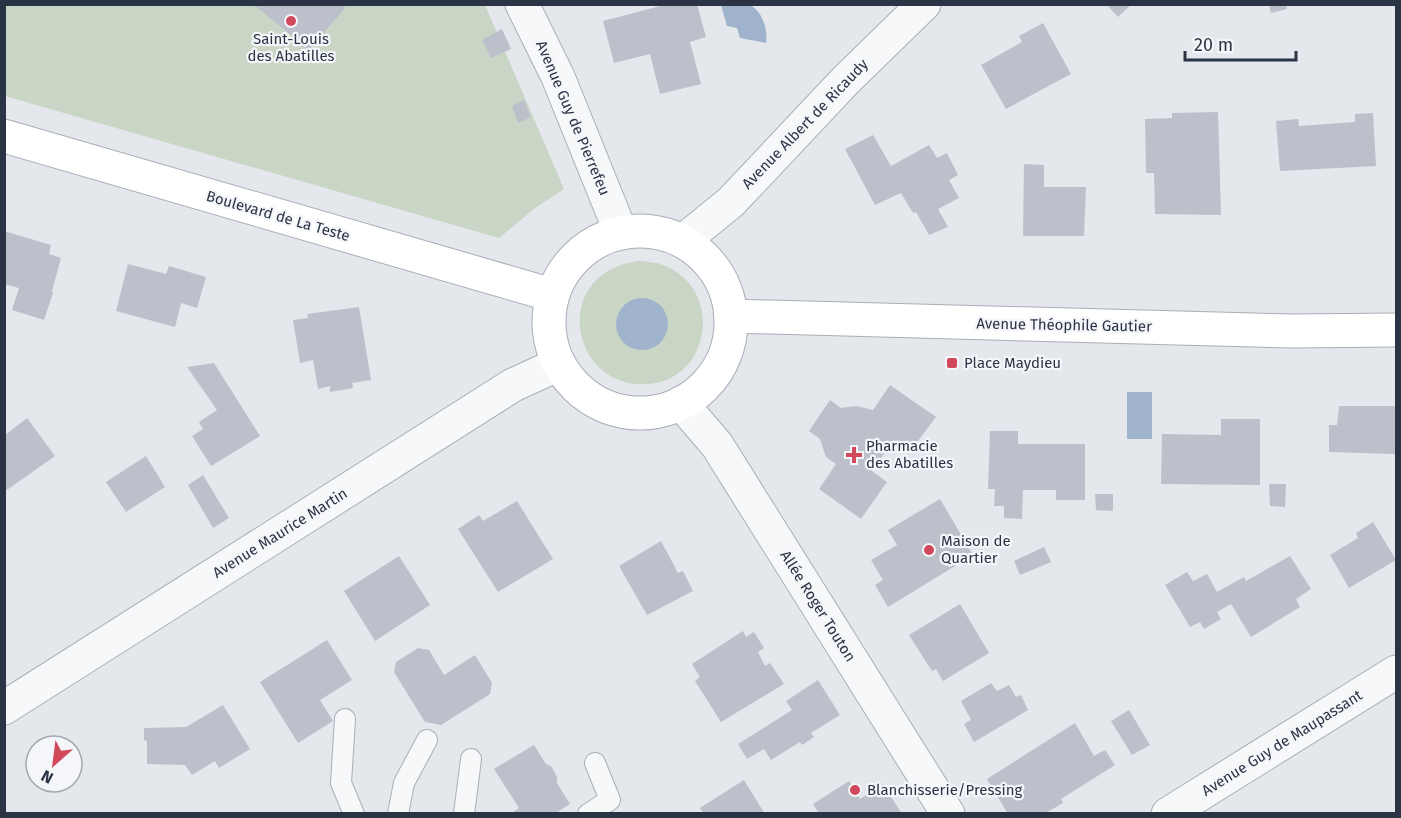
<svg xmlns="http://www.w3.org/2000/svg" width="1401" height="818" viewBox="0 0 1401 818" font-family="'Fira Sans',sans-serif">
<rect width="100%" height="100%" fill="#e4e7ec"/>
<g fill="#c9d6c5" fill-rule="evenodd">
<polygon points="4,5 485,5 564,189 535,208 499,238 5,96"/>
<path d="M639,261C645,262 651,262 657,263C700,275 715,322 693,358C685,370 670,381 656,383C578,397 549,290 621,265C626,263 633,262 639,261ZM623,305L668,320L667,331L661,342L616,327L617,316Z"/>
</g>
<g fill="#9fb4cc">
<path d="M721,5C729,4 743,2 750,5C763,12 768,30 766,43L740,38L737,28L727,26Z"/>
<circle cx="642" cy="324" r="26"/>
<rect x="1127" y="392" width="25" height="47"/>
</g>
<g fill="#bbc0ca">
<polygon points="253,4 341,4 345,8 309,50"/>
<polygon points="668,4 697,4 706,37 690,42 701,84 660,94 650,54 614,63 603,21"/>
<polygon points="1106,4 1132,4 1118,17"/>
<polygon points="1269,4 1286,4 1287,9 1271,13"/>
<polygon points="1043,23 1071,74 1006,109 981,65 1022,42 1019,36"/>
<polygon points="502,29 511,49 491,58 482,40"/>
<polygon points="524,100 531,117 518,123 512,106"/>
<polygon points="1218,112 1221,215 1155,214 1154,173 1146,173 1145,119 1172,118 1172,113"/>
<polygon points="1373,113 1376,166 1280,171 1276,121 1298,119 1299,126 1355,122 1355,114"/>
<polygon points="873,135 891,166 929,145 937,158 947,153 958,175 949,180 959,198 938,209 948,227 929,235 916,212 913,213 901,193 875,205 845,149"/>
<polygon points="1024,164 1044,165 1044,187 1086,187 1084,236 1023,236"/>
<polygon points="4,231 51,245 49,254 61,258 52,291 53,293 44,320 12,310 19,288 4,284"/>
<polygon points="128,264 166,274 169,266 206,277 197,308 181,303 175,327 116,311"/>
<polygon points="359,307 371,380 352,383 353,388 330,392 330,386 318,389 313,360 300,363 293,320 308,318 307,314"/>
<polygon points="214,363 260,436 211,466 192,436 203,429 199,422 217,410 187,367"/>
<polygon points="890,385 936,417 908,454 891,443 872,471 887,482 861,519 819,489 836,464 826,457 820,439 809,431 830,400 841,408 856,406 873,410"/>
<polygon points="1339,406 1396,406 1395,454 1329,452 1329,425 1337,425"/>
<polygon points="27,418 55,456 4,492 4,436"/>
<polygon points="1221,419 1260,419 1260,485 1161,484 1162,434 1221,435"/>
<polygon points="990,431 1018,431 1018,444 1085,444 1085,500 1056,500 1056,490 1023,490 1022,519 1004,518 1004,506 994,506 995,489 988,489"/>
<polygon points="146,456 165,487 126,512 106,482"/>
<polygon points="203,475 229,518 213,528 188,485"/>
<polygon points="1269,484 1286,484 1285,507 1270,506"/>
<polygon points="1095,494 1113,494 1113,511 1096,510"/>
<polygon points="940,499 973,555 888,607 875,585 883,580 871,560 897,545 888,530"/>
<polygon points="517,501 553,559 498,592 458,529 479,515 483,521"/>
<polygon points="1373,522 1396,560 1349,588 1330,555 1358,538 1356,533"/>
<polygon points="661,541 678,573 683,571 693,591 647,615 619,566"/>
<polygon points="1044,547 1051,562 1020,575 1014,561"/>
<polygon points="399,556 430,605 375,641 344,591"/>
<polygon points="1290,556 1311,589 1296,599 1300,607 1251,637 1231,604 1217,612 1221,619 1204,629 1200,622 1190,627 1165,585 1187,572 1193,581 1207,574 1217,592 1244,577 1246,581"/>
<polygon points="960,604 989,653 943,681 936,669 932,671 909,635"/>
<polygon points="743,631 746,637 754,632 764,648 758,652 765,666 770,663 784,684 721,722 695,681 700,677 692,664"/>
<polygon points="327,640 352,680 320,700 333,721 298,743 260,682"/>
<polygon points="418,648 429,650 444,675 475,655 492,683 490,694 441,725 425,722 394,672 396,662"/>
<polygon points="818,680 840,715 811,733 814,737 802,745 800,742 771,760 764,749 747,759 738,744 792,710 786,701"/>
<polygon points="991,683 997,691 1009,685 1016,697 1021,695 1028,710 974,742 964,724 971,720 961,701"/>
<polygon points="223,705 250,749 219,768 215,761 192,775 185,765 147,764 147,741 144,740 144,728 186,727"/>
<polygon points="1129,710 1150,745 1132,755 1111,721"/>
<polygon points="1075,723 1094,756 1105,750 1115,765 1061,799 1063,803 1044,814 1008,814 987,779"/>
<polygon points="534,745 546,764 551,766 557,777 557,783 570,804 554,814 510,814 519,808 494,769"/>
<polygon points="744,780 765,814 704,814 700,808"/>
<polygon points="849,781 860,799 883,784 902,814 819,814 813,804"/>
</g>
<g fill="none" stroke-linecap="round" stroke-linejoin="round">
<defs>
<g id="lane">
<polyline points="345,719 341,783 354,814"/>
<polyline points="398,814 404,783 427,740"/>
<polyline points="464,814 471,759"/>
<polyline points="588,814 610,800 595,763"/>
</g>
<g id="street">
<polyline points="522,4 558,77 621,233"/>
<polyline points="683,241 731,202 845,81 924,4"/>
<polyline points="681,403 717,445 948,814"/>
<polyline points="4,708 513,385 559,364"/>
<polyline points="1168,814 1396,672"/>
</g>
<g id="secondary">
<polyline points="4,136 552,295"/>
<circle cx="640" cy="322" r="91"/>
<polyline points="731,316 1292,331 1396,330"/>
</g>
</defs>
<use href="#lane" stroke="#a9aeb7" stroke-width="22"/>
<use href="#street" stroke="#a9aeb7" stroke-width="35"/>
<use href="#secondary" stroke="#a9aeb7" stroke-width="35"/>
<use href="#lane" stroke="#f7f8fa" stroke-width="20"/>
<use href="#street" stroke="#f7f8fa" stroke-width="33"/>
<use href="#secondary" stroke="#fff" stroke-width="33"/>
</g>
<g fill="#d1495b" stroke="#f4f6f9" stroke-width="2">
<circle cx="291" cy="21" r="6"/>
<rect x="946" y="357" width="12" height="12" rx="3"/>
<path d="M851 446h6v6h6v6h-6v6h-6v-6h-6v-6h6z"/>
<circle cx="929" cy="550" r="6"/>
<circle cx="855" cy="790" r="6"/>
</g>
<g text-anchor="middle" stroke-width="4.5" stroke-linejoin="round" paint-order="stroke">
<g font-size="15" fill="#2b3445" stroke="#f4f6f9" text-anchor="start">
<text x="291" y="44" text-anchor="middle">Saint-Louis<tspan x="291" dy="17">des Abatilles</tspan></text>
<text x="964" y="368">Place Maydieu</text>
<text x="866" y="451">Pharmacie<tspan x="866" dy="17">des Abatilles</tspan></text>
<text x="941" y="546">Maison de<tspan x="941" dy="17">Quartier</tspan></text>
<text x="867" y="795">Blanchisserie/Pressing</text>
</g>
<g font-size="15" fill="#2b3445" stroke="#f4f6f9">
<text transform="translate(573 118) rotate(67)" y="5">Avenue Guy de Pierrefeu</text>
<text transform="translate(805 124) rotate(-46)" y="5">Avenue Albert de Ricaudy</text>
<text transform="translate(278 216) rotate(16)" y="5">Boulevard de La Teste</text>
<text transform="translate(1064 325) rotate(1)" y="5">Avenue Théophile Gautier</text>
<text transform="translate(280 533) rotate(-32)" y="5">Avenue Maurice Martin</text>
<text transform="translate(818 606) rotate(58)" y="5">Allée Roger Touton</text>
<text transform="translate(1282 743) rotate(-32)" y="5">Avenue Guy de Maupassant</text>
</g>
</g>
<rect width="1401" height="818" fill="none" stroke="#2b3445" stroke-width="12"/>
<g transform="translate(54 764) rotate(208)"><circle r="28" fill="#f4f6f9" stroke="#a4a8b1" stroke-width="1.5"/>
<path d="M0-4.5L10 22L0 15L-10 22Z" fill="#d1495b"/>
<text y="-9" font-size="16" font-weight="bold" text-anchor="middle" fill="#2b3445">N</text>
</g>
<path d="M1185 51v9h111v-9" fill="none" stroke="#2b3445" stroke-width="3"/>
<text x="1194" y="51" font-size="18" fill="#2b3445" stroke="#f4f6f9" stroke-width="4.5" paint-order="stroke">20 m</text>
</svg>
